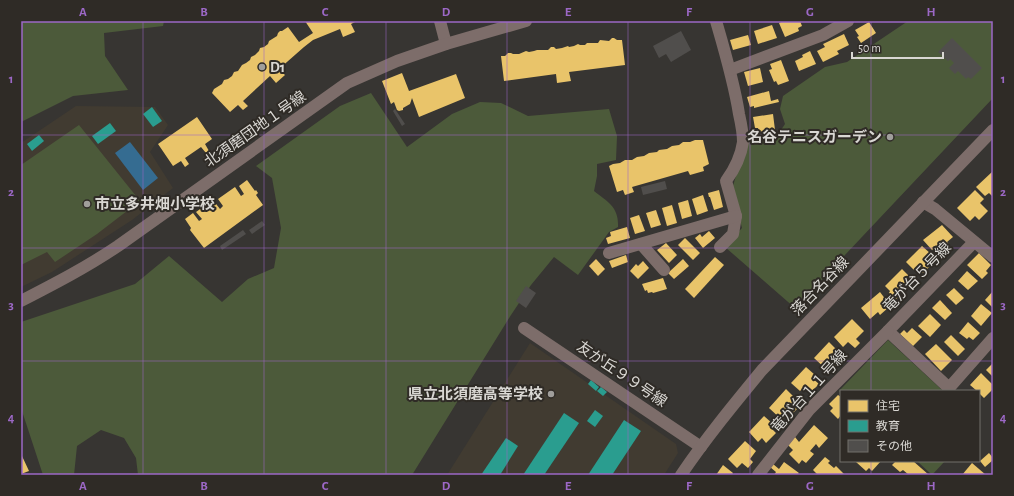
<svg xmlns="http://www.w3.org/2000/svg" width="1014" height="496" viewBox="0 0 1014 496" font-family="'Alegreya Sans','Noto Sans JP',sans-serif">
<rect width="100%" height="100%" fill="#373532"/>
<g fill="#413b31">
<polygon points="76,106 155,107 168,125 150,152 173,188 132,220 52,272 21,287 21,143"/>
<polygon points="530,343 676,444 678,453 664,475 447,475"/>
</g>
<g fill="#4c5a3a">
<polygon points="21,21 164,21 163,26 104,33 105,56 128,90 73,96 21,122"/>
<polygon points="908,21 993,21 993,98 795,308 725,247 742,228 732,189 747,140 777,136 785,124 780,109 783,96 825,67 847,62"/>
<path d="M371,93L407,147L452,114L480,102L501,103L528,116L609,109L617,136L616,160L597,164V176L594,191C608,202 619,207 618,227L609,232L578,275L554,257L531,285L511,315L412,475H138L136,458L124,438L101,430L77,446L74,475H43L21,408V322L135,284L169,256L222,302L248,279L274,268L281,228L272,178L256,166L340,106Z"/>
<polygon points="79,125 140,201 97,234 55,262 47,252 21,265 21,165"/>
<polygon points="888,340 942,390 942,391 841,391 841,393 839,391"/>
<polygon points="917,461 945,461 932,475"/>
</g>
<polygon fill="#356c91" points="130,142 158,178 143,190 115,153"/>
<g fill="#e9c46a">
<polygon points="305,21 357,21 351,24 355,32 343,37 340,29 313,40 304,47 279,69 285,75 276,83 270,76 243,101 248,106 243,110 238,105 230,112 212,93 214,89 222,84 224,80 228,79 232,76 234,72 238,71 242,65 246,63 250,60 251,57 255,55 259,51 260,48 264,47 268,44 269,41 277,36 278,33 280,31 282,31 288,27 299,42 313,33"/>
<polygon points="783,21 800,21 802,26 798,28 799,31 785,37 779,23"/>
<polygon points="869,22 876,33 861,43 857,37 859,36 855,30"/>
<polygon points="772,25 777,38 758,44 754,31"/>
<polygon points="844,34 849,45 837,51 839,54 823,62 817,51 825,47 823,44"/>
<polygon points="748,35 751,45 733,50 730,40"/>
<polygon points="612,38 614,38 617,40 622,40 625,65 569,72 571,81 557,83 556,74 504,81 501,56 505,56 508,53 511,53 513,54 519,54 526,51 529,52 534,51 537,50 548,50 551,47 554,47 556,49 562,48 568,46 569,47 574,46 578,44 580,45 585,45 587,43 598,43 600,40 609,41"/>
<polygon points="810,51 816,64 799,71 795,61 803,57 802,55"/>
<polygon points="781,60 789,81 778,85 776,81 774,82 769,70 772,69 770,64"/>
<polygon points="760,68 763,82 748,86 744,72"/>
<polygon points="402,73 409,91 456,74 465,98 419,117 412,98 410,104 403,108 403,110 399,111 397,110 394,102 391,104 382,81"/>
<polygon points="769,91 771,101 778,99 779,102 754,108 754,106 750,107 747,97"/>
<polygon points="773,114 775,130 759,132 758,128 755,128 753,117"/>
<polygon points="197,117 212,139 205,144 209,151 206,153 201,147 185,158 189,164 185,167 181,161 173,166 158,144"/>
<polygon points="695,140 703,140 709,164 703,167 704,171 690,175 688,171 632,187 634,192 625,195 623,190 617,192 609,166 613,164 620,163 625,160 632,160 637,157 644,156 649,153 657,152 659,150 667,149 672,146 679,145 683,142 690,142"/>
<polygon points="993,171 993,197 989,193 985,196 976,187"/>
<polygon points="247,180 255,191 256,190 258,193 256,195 263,205 204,248 190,230 191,228 185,219 193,213 199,221 202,219 196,212 213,200 220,209 223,206 218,199 235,187 241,196 244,194 239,186"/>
<polygon points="719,190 723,207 714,210 710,197 709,197 708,193"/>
<polygon points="975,190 984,199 980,203 988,211 979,220 975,216 970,221 957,208"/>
<polygon points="703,195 708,211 697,215 692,199"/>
<polygon points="688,200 692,216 682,219 678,203"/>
<polygon points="672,205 677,223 667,226 662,208"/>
<polygon points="656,210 661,225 651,228 646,213"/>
<polygon points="639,215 645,231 635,234 630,218"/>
<polygon points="942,225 953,237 947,242 949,245 941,252 936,247 932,250 923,240"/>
<polygon points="627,227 630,238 608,244 606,238 611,236 610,232"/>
<polygon points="709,231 715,238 703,248 695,238 700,234 702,237"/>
<polygon points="685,238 700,253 693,260 678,245"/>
<polygon points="666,243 677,255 669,263 657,250"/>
<polygon points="922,246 931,254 928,257 933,263 923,273 918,268 915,271 906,262"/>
<polygon points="979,253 991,265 986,271 988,273 982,279 967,265"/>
<polygon points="626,255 628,262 612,268 609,261"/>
<polygon points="715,257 724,265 694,298 685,289"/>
<polygon points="596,259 605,269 598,276 589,266"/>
<polygon points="683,259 689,266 674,279 668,273"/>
<polygon points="643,261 649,268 638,279 630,271 636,264 638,266"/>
<polygon points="902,269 914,281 896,299 889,293 890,291 885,286"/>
<polygon points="967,271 978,281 968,290 958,281"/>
<polygon points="663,278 667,289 653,293 652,292 648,293 647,290 645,291 642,284"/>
<polygon points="954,288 964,298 956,305 946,295"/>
<polygon points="993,291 993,308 985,300"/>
<polygon points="880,292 886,300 884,302 889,307 880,315 878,312 870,319 861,308"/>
<polygon points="940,300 952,313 945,320 932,308"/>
<polygon points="981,304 992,313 981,326 971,316"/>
<polygon points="930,314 941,325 930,337 918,326"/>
<polygon points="852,319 864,331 856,339 860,343 855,348 848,342 843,347 834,337"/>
<polygon points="968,322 980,333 973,340 969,337 967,339 959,333"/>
<polygon points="912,328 922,337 913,346 900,334 904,330 907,333"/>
<polygon points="951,335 965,349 958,356 944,342"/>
<polygon points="829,342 841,354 837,358 841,361 834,368 832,365 827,370 814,358"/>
<polygon points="936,344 952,360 941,371 925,354"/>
<polygon points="993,363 993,377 986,370"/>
<polygon points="806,367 815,375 812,378 819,384 810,393 804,387 800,391 791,383"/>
<polygon points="981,373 993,385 993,389 984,398 979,393 979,391 977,391 970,385"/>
<polygon points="786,389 795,398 792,401 799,407 791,415 788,413 782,420 769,408"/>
<polygon points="838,395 841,397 841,415 838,419 830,411 833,408 829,404"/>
<polygon points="764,416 773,424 770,427 776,433 766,443 762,438 758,442 749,432"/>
<polygon points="814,425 828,438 819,448 816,444 810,451 814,454 806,463 802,460 799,464 789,454 793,450 788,445 795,437 799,442"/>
<polygon points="745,441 756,451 750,459 753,462 748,468 742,463 737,468 728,459"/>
<polygon points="989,453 993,458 993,460 985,467 980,461"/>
<polygon points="21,456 22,456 29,471 21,474"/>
<polygon points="825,457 830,461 828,463 834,468 836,466 844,474 843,475 818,475 813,470"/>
<polygon points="857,461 881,461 872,471 869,468 866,471 856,462"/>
<polygon points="896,461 913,461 929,475 909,475 903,470 900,472 892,465"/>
<polygon points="784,462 799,473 797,475 774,475 776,472 770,467 773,464 779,469"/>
<polygon points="972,463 986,475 962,475"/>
<polygon points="723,465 733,473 732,475 716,475"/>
</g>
<g fill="#2a9d8f">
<polygon points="152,107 162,121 153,127 143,114"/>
<polygon points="110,123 116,131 98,144 92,136"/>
<polygon points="39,135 44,141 32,151 27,144"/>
<polygon points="591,380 599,387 596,391 588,384"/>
<polygon points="601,387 607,392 603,396 597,391"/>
<polygon points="595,410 603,416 595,427 587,421"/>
<polygon points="564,413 579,423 544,475 523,475"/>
<polygon points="624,420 641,431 612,475 588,475"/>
<polygon points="506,438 518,446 500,475 481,475"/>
</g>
<g fill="#504e4c">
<polygon points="681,31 691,50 671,62 666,54 659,58 653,46"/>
<polygon points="952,38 982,68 971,79 968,77 966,79 958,71 955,74 949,68 954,63 950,59 948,61 938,52"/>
<polygon points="395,109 405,124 402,126 393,111"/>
<polygon points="219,148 222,152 206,163 203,158"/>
<polygon points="665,181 667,189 643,195 641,187"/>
<polygon points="262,221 265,225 252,234 249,230"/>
<polygon points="243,230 246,234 222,250 220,246"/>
<polygon points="526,286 536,293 526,308 516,301"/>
</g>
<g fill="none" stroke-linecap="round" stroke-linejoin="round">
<g stroke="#7d6d6a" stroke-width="12">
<polyline points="440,21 446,44"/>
<path d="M716,21C725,52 734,82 739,114C741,123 743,133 743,142C741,156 734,170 726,181L736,216L733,234L720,247"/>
<polyline points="730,70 823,35 848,21"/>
<polyline points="923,202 935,209 993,257"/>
<polyline points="974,242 888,331 949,388 993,338"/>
<polyline points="641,244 664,270"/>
<polyline points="609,253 736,216"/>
<path d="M21,301C54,284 87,267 118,246L347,83L397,61L446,44L526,21"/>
<polyline points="524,328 701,447"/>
<path d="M681,475C706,438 734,404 762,370L993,130"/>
<polyline points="758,475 809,410 888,331"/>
</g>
</g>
<path fill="none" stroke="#9c68c6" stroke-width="1" stroke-opacity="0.55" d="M143,21V475M264,21V475M386,21V475M507,21V475M628,21V475M750,21V475M871,21V391M21,135H993M21,248H993M21,361H993M871,461V475"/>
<g fill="#a09e9b" stroke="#2f2b26" stroke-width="1.5">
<circle cx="262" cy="67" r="4"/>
<circle cx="890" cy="137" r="4"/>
<circle cx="87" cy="204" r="4"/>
<circle cx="551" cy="394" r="4"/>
</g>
<g text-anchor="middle" stroke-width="4" stroke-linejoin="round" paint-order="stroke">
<g font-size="15" font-weight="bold" fill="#d9d7d3" stroke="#2f2b26" text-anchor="start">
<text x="270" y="72">D1</text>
<text x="882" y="142" text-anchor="end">名谷テニスガーデン</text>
<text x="95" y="209">市立多井畑小学校</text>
<text x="543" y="399" text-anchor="end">県立北須磨高等学校</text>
</g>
<g font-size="15" fill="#d9d7d3" stroke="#2f2b26">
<text transform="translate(255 129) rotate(-35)" y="5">北須磨団地１号線</text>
<text transform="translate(917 277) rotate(-46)" y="5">竜が台５号線</text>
<text transform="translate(820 286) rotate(-46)" y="5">落合名谷線</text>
<text transform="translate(622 374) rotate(34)" y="5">友が丘９９号線</text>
<text transform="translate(809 391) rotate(-48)" y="5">竜が台１１号線</text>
</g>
</g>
<rect width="1014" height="496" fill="none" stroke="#2f2b26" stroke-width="44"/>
<rect x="840" y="390" width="140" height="72" fill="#2f2b26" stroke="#73706b"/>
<rect x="848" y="400" width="20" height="12" fill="#e9c46a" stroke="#73706b"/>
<text x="876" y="410" font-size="12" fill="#d9d7d3">住宅</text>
<rect x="848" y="420" width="20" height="12" fill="#2a9d8f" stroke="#73706b"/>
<text x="876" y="430" font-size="12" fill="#d9d7d3">教育</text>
<rect x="848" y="440" width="20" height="12" fill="#504e4c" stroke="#73706b"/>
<text x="876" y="450" font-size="12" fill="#d9d7d3">その他</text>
<path d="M852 52v6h91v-6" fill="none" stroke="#d9d7d3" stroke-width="2"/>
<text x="858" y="52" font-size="12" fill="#d9d7d3" stroke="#2f2b26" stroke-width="3" paint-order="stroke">50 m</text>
<rect x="22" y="22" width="970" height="452" fill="none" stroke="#9c68c6" stroke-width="1.5"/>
<g font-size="13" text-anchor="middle" font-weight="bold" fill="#9c68c6">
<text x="83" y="16">A</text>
<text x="204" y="16">B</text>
<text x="325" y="16">C</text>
<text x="446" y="16">D</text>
<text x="568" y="16">E</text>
<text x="689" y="16">F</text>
<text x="810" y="16">G</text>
<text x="931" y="16">H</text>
<text x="11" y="83">1</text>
<text x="1003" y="83">1</text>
<text x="11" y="196">2</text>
<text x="1003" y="196">2</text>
<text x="11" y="309">3</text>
<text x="1003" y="309">3</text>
<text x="11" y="422">4</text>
<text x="1003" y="422">4</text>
<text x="83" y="490">A</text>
<text x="204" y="490">B</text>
<text x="325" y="490">C</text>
<text x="446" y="490">D</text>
<text x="568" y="490">E</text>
<text x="689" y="490">F</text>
<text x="810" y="490">G</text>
<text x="931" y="490">H</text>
</g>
</svg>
